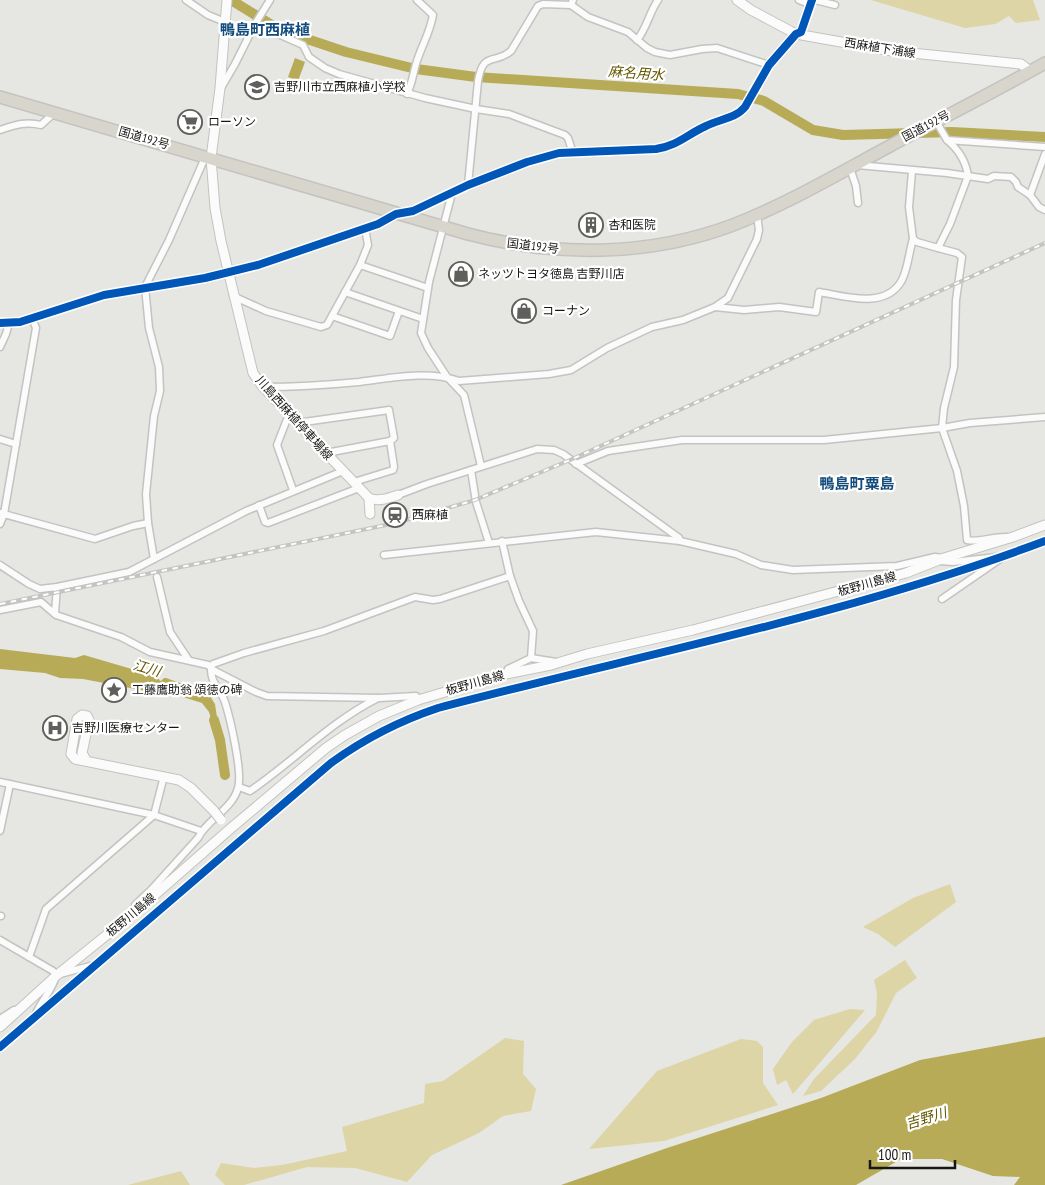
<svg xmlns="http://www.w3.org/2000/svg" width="1045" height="1185" viewBox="0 0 1045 1185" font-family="'PT Sans Narrow','Noto Sans JP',sans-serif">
<rect width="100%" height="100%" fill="#e6e6e2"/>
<g fill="#ddd5a6">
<polygon points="871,0 1033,0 1040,20 1016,23 1009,16 995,24 965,28"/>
<polygon points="950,884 956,902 895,947 878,934 863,927 913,898"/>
<polygon points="905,960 917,978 896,993 877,1031 855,1059 821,1091 803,1096 814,1079 876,1015 877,993 874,980"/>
<polygon points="850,1009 865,1010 793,1094 786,1080 777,1085 773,1069 792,1042 814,1020"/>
<polygon points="505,1038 524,1041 523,1074 536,1089 531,1111 503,1116 479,1133 432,1155 407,1182 355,1168 307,1167 244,1185 225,1185 215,1175 221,1163 254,1168 282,1165 347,1151 342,1127 424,1103 425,1084 443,1081"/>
<polygon points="741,1039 757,1041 763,1047 763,1083 778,1105 664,1141 589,1149 657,1071"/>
<polygon points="181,1171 190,1185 128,1185"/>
</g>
<g fill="#b8ab58">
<polygon points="295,58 305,62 298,81 288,77"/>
<polygon points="0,649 75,658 84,655 159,677 159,680 161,681 164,678 166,678 208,693 215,704 219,731 215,732 209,712 202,703 154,688 151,692 83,679 60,678 45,673 0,669"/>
<polygon points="1045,1037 1045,1185 1014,1185 1020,1177 993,1176 942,1159 901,1159 856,1185 561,1185 667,1148 821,1098 920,1060"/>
</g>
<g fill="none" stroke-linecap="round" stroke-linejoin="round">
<g stroke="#b8ab58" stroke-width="10">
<polyline points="231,0 280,30 346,52 416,69 476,77 738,94 764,101 813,130 843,135 952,132 1045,137"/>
<polyline points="214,720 220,740 225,775"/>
</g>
<defs>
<g id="street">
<polyline points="186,0 208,15 225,22"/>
<polyline points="799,0 809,4"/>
<polyline points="815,0 835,5"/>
<polyline points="571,5 588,17 628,32 647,48 655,52 670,55 702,49 717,48 769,65"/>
<polyline points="255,24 303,45 309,57 325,68 339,74 425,98 476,109 509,114 565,135 568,138 573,153"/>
<path d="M637,40C647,28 649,13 658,0"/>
<polyline points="221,88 235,64 255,24 270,0"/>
<path d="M407,94C412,84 413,74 416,64C421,47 430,33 433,15L417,0"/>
<polyline points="936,121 947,140 1045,147"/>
<path d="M0,130C15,125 26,121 41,125L54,113"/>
<path d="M947,140C959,150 966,161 968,176L950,224L938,248L957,253L962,257L956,300L954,367L944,408L942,428L970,423L1045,417"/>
<polyline points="857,165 947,173 988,179 994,176 1011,177 1016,182 1018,187 1030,195 1039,207 1045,210"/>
<polyline points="850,168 856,186 858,203"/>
<polyline points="912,171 909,207 913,239 917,242 938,248"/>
<path d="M468,185L478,81C483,51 494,65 511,51L538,6L543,4L571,5L573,0"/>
<polyline points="452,193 429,282 421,333 428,348 447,377 464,395 481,466"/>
<polyline points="1030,195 1045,154"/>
<polyline points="360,265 428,288"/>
<polyline points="345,292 423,319"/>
<polyline points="233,296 266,311 321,327 327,325 360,265 368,245 365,228"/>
<path d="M715,307L744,310L779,307L816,312L819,292C845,296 886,310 902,280C908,268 909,252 913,239"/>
<polyline points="332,316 390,336 399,311"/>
<path d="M0,323L20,322L104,295L205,278L258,265L378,224L396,214L413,211L468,185L527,162L559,153L656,149C679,145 686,135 706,126C719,119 735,119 745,107L769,65L796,34L801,32L812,0"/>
<polyline points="0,347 6,334 9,323"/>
<path d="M263,387C295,387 327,385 359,382C392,378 428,370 459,381L549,374L571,370L607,348L652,327L683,320L715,307L728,298L757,239L759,230L757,215"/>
<polyline points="289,414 277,445 293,490"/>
<polyline points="297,423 389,410 394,438 390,441 326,453"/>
<polyline points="0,439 16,444"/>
<path d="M576,464L608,451L682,440H824L942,428L957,471L964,506L967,540C980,543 994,536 1007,537"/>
<polyline points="471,470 476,502 489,543"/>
<polyline points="354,482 393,470 394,467 390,441"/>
<polyline points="398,495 427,484 537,449 554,450 563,454 679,538 680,541 736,554 761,565 793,570 897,566 935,557 943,558"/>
<polyline points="259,505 265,522 268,523 359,488"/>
<polyline points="0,513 95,539 133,526 148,523"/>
<polyline points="0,524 4,514 36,328 32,318"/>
<polyline points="502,541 510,576 519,601 533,631 531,658 508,669 506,674"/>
<polyline points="384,555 596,532 680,541"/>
<polyline points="154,559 148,523 146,494 154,416 160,391 159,367 149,328 145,287 169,240 203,162 210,158"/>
<polyline points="940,561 953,562 997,557"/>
<polyline points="0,565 29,584 40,589 57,587 129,572 246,511 343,471"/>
<polyline points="157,577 170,632 188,659"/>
<polyline points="942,599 1000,559"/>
<polyline points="0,610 41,602 56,615 121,637 150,652 208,665 213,670 256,692 267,696 379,698 416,696 418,700"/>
<polyline points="55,613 57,587"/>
<polyline points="531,658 556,662"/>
<polyline points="211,667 213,664 244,653 324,631 415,597 433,600 440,599 510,576"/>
<polyline points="0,782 154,815 201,831"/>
<path d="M239,787L250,791C294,761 330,722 378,698"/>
<polyline points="0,831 10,784"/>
<path d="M134,913L135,905L151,890L198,838C207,819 232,810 238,788C243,773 230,718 225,702C220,688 210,683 211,667"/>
<polyline points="0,916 1,916"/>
<polyline points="0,940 53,971 57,975"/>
<polyline points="29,957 46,909 154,815 164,776"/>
<polyline points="60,974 94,965"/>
<path d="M35,1016C40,1002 52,991 56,976"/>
<polyline points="0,1019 14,1010"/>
<path d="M0,1047L331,763C364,739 399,721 438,708C640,655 848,615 1045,541"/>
</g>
<g id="secondary">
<path d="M227,0L220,88L211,158L215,208L221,241L253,373L263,387L369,498C378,502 389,498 398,495"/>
<polyline points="737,0 751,10 796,34 892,51 1021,64 1030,71"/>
<polyline points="369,498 370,514"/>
<polyline points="86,760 82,753 89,720 87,716 82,715 77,719 71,754 75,759 179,780 191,788 214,811"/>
<polyline points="0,1027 57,975 134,913 230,829 326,748 345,735 379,716 418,700 506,674 551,665 587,654 693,630 906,573 944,558 1013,537 1045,525"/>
</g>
<path id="highway" d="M0,97L468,234C555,257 648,257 733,225C787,204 838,174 888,147C940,119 994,92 1045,63"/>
</defs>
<use href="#street" stroke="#c3c3c0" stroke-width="9"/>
<use href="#secondary" stroke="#c3c3c0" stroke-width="11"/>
<use href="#highway" stroke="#c3c3c1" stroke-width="14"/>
<use href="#street" stroke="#fbfbfb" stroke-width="6"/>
<use href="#secondary" stroke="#fbfbfb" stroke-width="9"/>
<use href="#highway" stroke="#d7d5cc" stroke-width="11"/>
<defs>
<polyline id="rail" points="0,604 396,523 475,500 570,460 1045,243"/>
</defs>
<use href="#rail" stroke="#c4c4c3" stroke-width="4"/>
<use href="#rail" stroke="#fff" stroke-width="2" stroke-dasharray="5.5" stroke-linecap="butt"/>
<defs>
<polyline id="secondary-bridge" points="214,811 221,820"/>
</defs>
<use href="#secondary-bridge" stroke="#c3c3c0" stroke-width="11" stroke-linecap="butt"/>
<use href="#secondary-bridge" stroke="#fbfbfb" stroke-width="9"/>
<defs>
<g id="cycleway">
<path d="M0,323L20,322L104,295L205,278L258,265L378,224L396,214L413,211L468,185L527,162L559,153L656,149C679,145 686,135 706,126C719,119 735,119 745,107L769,65L796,34L801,32L812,0"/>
<path d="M0,1047L331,763C364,739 399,721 438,708C640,655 848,615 1045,541"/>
</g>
</defs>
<use href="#cycleway" stroke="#fff" stroke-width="11"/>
<use href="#cycleway" stroke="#0057b8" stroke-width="8"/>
</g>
<defs>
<symbol id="school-ring" viewBox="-11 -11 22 22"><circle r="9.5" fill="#fff" stroke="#5f5f5c" stroke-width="1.5"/><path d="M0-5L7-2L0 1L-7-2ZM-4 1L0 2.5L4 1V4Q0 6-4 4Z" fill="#5f5f5c"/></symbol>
<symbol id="supermarket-ring" viewBox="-11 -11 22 22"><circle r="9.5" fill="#fff" stroke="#5f5f5c" stroke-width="1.5"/><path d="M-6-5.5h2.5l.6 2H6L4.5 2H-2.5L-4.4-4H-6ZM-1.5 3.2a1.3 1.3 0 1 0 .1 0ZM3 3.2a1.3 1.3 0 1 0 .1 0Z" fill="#5f5f5c"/></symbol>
<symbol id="building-ring" viewBox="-11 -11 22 22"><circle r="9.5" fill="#fff" stroke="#5f5f5c" stroke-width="1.5"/><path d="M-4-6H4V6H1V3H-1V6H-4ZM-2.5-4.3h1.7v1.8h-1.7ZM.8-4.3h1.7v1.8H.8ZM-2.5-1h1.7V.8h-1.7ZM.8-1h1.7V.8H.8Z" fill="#5f5f5c"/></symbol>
<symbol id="shop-ring" viewBox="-11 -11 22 22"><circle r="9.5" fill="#fff" stroke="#5f5f5c" stroke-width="1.5"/><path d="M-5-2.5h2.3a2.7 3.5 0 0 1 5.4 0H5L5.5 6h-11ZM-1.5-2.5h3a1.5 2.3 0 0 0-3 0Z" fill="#5f5f5c"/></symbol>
<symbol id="station-ring" viewBox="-11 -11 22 22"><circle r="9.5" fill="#fff" stroke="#5f5f5c" stroke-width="1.5"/><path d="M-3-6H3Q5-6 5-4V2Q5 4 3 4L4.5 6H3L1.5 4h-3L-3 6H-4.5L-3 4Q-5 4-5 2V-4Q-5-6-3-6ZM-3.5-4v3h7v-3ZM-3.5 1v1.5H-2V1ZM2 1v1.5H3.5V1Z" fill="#5f5f5c"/></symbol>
<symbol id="sight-ring" viewBox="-11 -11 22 22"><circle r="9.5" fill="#fff" stroke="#5f5f5c" stroke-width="1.5"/><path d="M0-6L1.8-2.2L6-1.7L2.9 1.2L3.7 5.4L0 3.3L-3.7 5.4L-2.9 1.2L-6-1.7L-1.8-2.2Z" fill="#5f5f5c"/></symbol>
<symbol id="hospital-ring" viewBox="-11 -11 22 22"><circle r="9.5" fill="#fff" stroke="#5f5f5c" stroke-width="1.5"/><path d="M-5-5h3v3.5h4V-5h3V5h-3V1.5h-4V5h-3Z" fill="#5f5f5c"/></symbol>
</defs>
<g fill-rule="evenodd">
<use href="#school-ring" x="243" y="73" width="28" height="28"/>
<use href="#supermarket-ring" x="176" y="108" width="28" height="28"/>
<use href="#building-ring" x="577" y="211" width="28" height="28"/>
<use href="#shop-ring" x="447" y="260" width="28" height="28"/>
<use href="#shop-ring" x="510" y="297" width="28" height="28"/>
<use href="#station-ring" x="381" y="501" width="28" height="28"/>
<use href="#sight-ring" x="100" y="676" width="28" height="28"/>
<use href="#hospital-ring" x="41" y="714" width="28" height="28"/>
</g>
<g text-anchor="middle" stroke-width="4.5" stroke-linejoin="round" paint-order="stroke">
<g font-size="12" fill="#171614" stroke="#fff">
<text transform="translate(880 48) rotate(9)" y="4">西麻植下浦線</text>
<text transform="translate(926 126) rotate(-28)" y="4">国道192号</text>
<text transform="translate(144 138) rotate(16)" y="4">国道192号</text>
<text transform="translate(533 246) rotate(7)" y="4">国道192号</text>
<text transform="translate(294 418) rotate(48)" y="4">川島西麻植停車場線</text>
<text transform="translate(867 584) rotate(-16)" y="4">板野川島線</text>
<text transform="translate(475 683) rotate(-16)" y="4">板野川島線</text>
<text transform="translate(131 915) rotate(-40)" y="4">板野川島線</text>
</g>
<g font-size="12" fill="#171614" stroke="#fff" text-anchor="start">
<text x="274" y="91">吉野川市立西麻植小学校</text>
<text x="208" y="126">ローソン</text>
<text x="608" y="229">杏和医院</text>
<text x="478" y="278">ネッツトヨタ徳島 吉野川店</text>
<text x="542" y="315">コーナン</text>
<text x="412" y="519">西麻植</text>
<text x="132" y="694">工藤鷹助翁 頌徳の碑</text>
<text x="72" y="732">吉野川医療センター</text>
</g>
<g font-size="14" font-style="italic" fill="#655800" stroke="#fff">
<text transform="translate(636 73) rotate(4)" y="5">麻名用水</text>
<text transform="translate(147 668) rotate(16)" y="5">江川</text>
<text transform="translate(926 1118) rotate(-17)" y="5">吉野川</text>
</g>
<g font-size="15" font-weight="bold" fill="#124b7c" stroke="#fff">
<text x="265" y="35">鴨島町西麻植</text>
<text x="857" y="489">鴨島町粟島</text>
</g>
</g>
<path d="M870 1160v8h85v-8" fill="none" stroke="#171614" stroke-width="2.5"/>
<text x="878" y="1160" font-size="15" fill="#171614" stroke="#ffffff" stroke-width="4" paint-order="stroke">100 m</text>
</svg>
